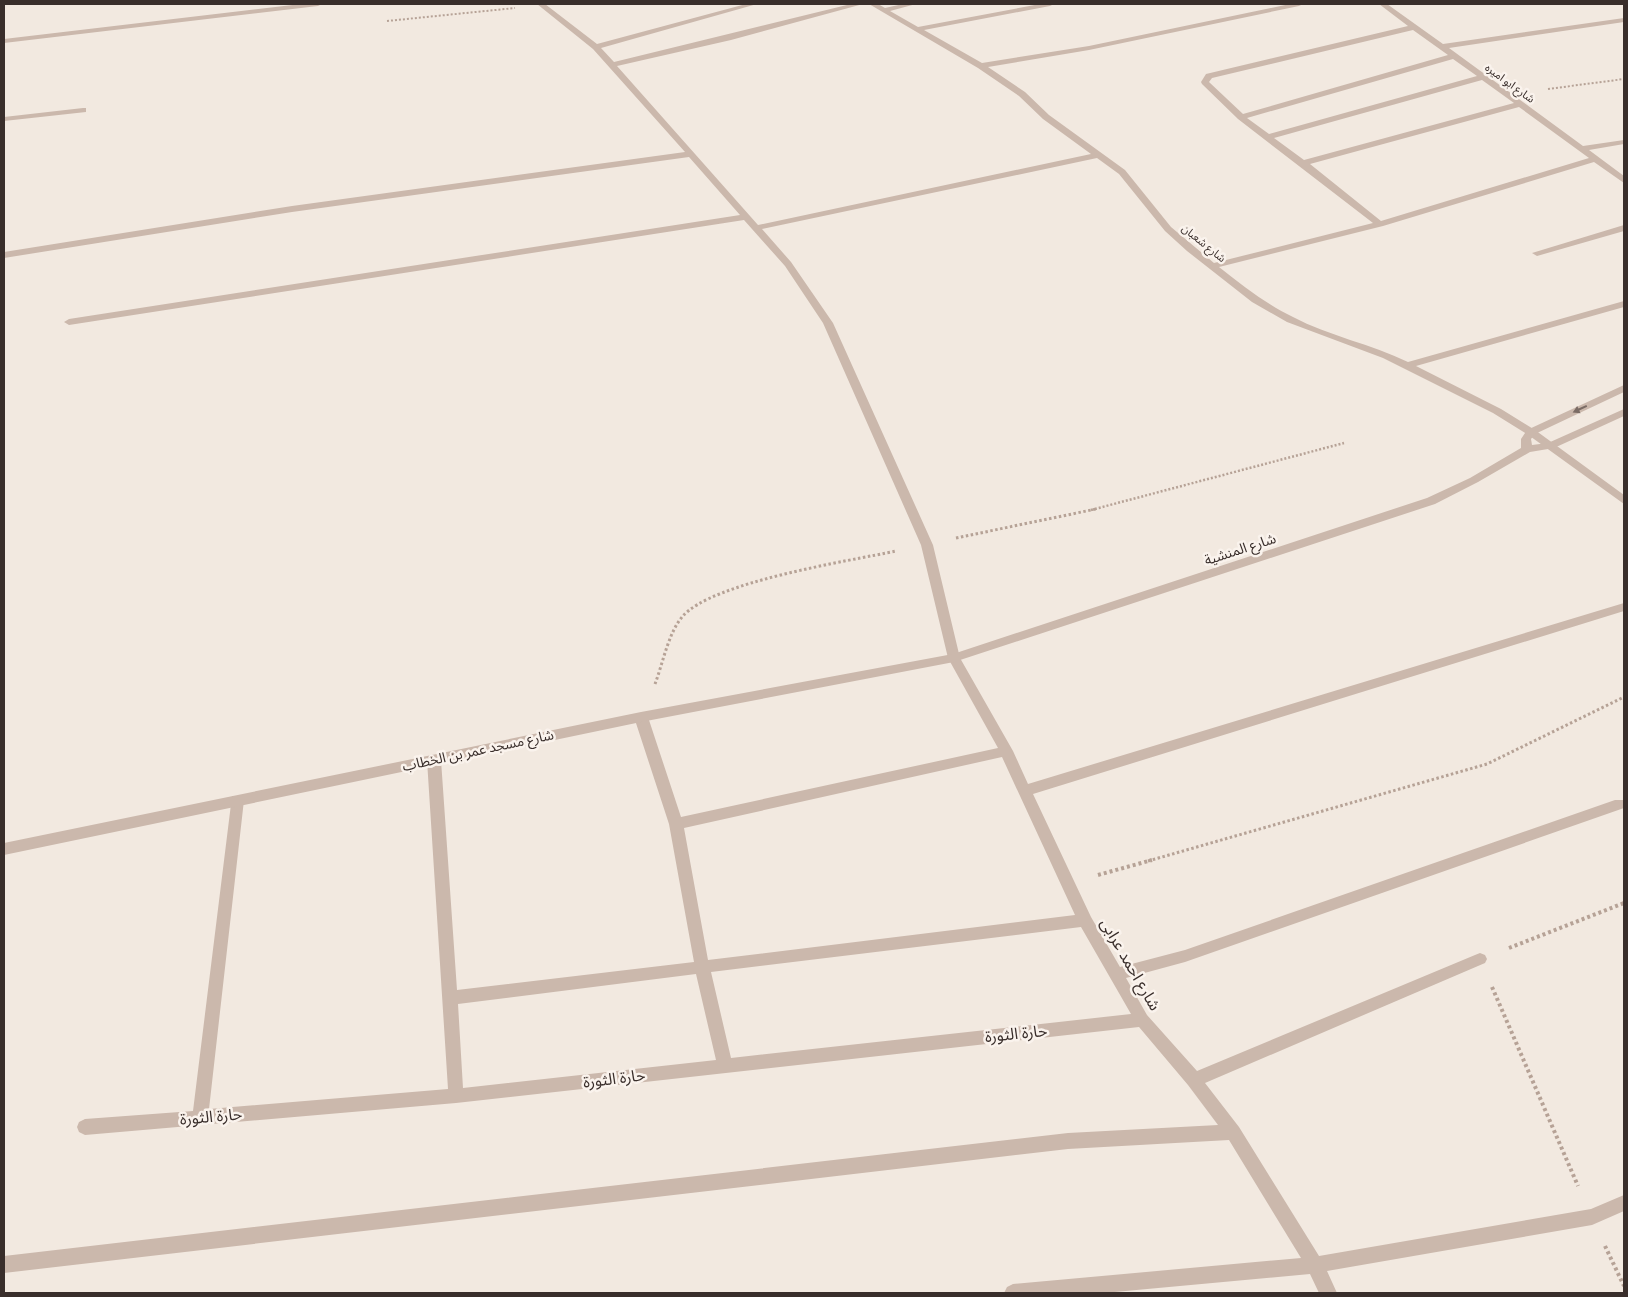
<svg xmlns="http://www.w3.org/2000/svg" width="1628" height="1297" viewBox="0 0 1628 1297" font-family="'Roboto Condensed','Noto Sans Arabic',sans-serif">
<rect width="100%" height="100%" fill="#f2e9e0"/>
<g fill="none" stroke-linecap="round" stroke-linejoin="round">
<g stroke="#b6a296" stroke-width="2" stroke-dasharray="2 2" stroke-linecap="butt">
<polyline points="387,21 515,8"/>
<polyline points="1548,89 1624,79"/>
</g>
<polyline stroke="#b6a296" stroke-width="2.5" stroke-dasharray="2 2" stroke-linecap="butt" points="1091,510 1344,443"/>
<g stroke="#b6a296" stroke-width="3" stroke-dasharray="2.5 2.5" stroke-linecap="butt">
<polyline points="956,538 1096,509"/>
<path d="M655,684C663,663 668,634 682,617C711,582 849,561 896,551"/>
<polyline points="1148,861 1487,764 1624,697"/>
</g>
<g stroke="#b6a296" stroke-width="4" stroke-dasharray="3 3" stroke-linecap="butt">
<polyline points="1098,875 1152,860"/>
<polyline points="1509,948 1624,903"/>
<polyline points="1492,987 1578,1186"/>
<polyline points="1605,1246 1624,1286"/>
</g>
<g fill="#cbb8ac" fill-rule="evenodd">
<polygon points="301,4 322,4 318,6 4,43 4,39"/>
<path d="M537,4H545L597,44L746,4H757L601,48L614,62L851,4H863L731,40L617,66L758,225L1091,154L1043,119L1019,96L978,68L869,4H878L885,8L903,4H916L890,11L918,27L1040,4H1054L1050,6L924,30L982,63L1089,46L1290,4H1303L1299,6L1089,50L988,67L1025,92L1049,115L1125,170L1171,227L1214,263L1373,223L1238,119L1202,84L1201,82L1206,74L1408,26L1379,4H1387L1443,44L1624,18V22L1449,48L1583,146L1624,140V144L1589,150L1624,176V183L1594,162L1383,226L1219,267C1243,286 1266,304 1293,317C1329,336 1371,344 1408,362L1624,301V307L1416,366L1501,409L1535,430L1624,495V504L1527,434L1493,413L1383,358L1287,322L1252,302L1187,251L1165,231L1119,174L1097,158L762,229L791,262L833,323L933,545L960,658L1013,751L1028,784L1624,603V611L1033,794L1091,917L1120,967L1185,950L1615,800H1624V808L1185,962L1126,978L1147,1015L1197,1071L1475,955L1480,953L1485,955L1487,959L1485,963L1205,1083L1239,1127L1319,1256L1591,1209L1624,1195V1211L1592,1225L1327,1271L1337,1293H1319L1310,1274L1104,1293H1004L1007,1287L1013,1284L1301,1258L1229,1140L1068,1149L4,1273V1256L1068,1133L1218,1125L1188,1085L1139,1027L456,1103L85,1135L79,1132L77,1127L79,1122L85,1119L193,1111L232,796H242L244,800L209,1109L448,1089L427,760L429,756H439L441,760L457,990L694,962L669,824L634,717L636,714H646L648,717L681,817L998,748L948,658L921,545L823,323L785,266L744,220L69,325L64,322L69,319L740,215L689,157L292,212L4,258V252L292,206L685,152L593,49ZM1413,30L1448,55L1243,114L1209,82L1212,78ZM1453,59L1477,76L1269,134L1247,118ZM1482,80L1514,103L1304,160L1274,138ZM1519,107L1589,158L1381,221L1310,164ZM1002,757L1075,915L708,960L684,828ZM1081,927L1131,1014L731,1058L711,972ZM696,974L716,1060L463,1088L458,1004Z"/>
<polygon points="83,108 86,108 86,112 4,121 4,117"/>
<polygon points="1624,225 1624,231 1537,256 1532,253"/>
</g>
<polygon fill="#cbb8ac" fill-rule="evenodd" points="1624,385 1624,392 1535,434 1531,439 1532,445 1548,443 1624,409 1624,416 1554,448 1530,452 1478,482 1435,504 954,662 641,722 4,855 4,843 641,712 953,654 1427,498 1470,478 1521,448 1521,439 1527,430"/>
</g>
<defs><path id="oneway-solid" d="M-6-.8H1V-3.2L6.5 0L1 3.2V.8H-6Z" transform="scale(1.25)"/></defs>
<use fill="#7b6c65" href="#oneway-solid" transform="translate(1580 409) rotate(155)"/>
<g text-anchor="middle" stroke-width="5" stroke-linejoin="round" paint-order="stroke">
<g font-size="11" fill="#392e2b" stroke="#faf3ed">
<text transform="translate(1510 83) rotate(36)" y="4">شارع ابو اميره</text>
<text transform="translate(1204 243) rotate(39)" y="4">شارع شعبان</text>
</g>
<g font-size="14" fill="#392e2b" stroke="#faf3ed">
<text transform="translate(1240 549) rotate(-18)" y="5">شارع المنشية</text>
<text transform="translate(478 750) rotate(-12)" y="5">شارع مسجد عمر بن الخطاب</text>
</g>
<g font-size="16" fill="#392e2b" stroke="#faf3ed">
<text transform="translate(1131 964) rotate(60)" y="6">شارع احمد عرابى</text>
<text transform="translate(1016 1033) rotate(-6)" y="6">حارة الثورة</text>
<text transform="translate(614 1078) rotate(-7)" y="6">حارة الثورة</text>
<text transform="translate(211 1116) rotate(-5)" y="6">حارة الثورة</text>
</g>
</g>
<rect width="1628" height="1297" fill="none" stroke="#392e2b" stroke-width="10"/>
</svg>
